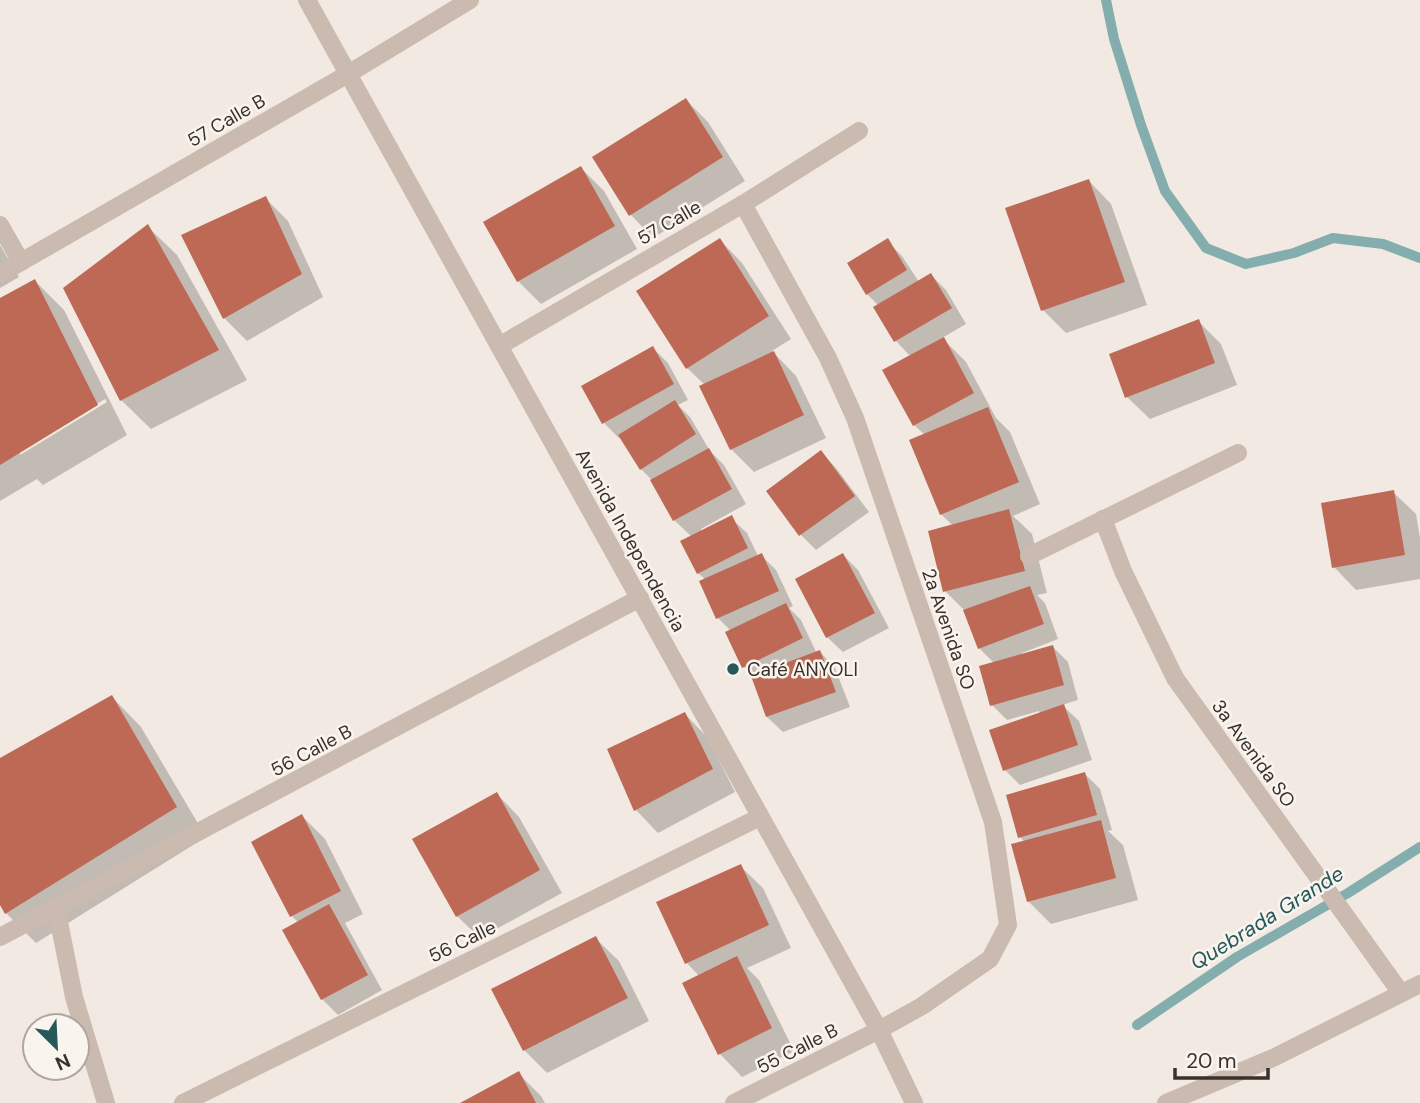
<svg xmlns="http://www.w3.org/2000/svg" width="1420" height="1103" viewBox="0 0 1420 1103" font-family="'DM Sans',sans-serif">
<rect width="100%" height="100%" fill="#f2eae2"/>
<g fill="#0003" fill-rule="evenodd">
<polygon points="686,100 708,122 745,181 653,238 631,215 594,157"/>
<polygon points="581,168 604,191 637,249 541,304 518,281"/>
<polygon points="1089,181 1111,204 1147,305 1066,333 1043,310"/>
<polygon points="265,198 288,221 323,297 247,341 224,318 184,236"/>
<polygon points="147,226 177,255 247,380 151,429 121,400"/>
<polygon points="720,240 742,263 791,339 772,351 796,376 826,438 754,472 731,449 705,385 687,368"/>
<polygon points="887,241 902,256 919,282 931,275 946,290 966,324 942,338 966,362 996,418 1010,432 1040,504 1013,516 1032,534 1047,593 1037,595 1045,603 1058,639 1022,653 1023,656 1053,647 1068,662 1078,700 1062,705 1079,721 1092,760 1020,785 1005,770 1040,714 1039,711 1007,720 992,705 994,663 979,648 965,611 945,591 953,526 941,514 925,435 914,425 911,357 896,341 876,308 879,306 867,294"/>
<polygon points="0,245 19,277 0,288"/>
<path d="M35,281L64,310L127,435L43,485L37,479L0,501V300ZM105,399L107,402L20,455V451Z"/>
<polygon points="1198,321 1221,344 1237,385 1150,419 1127,397"/>
<polygon points="653,348 668,363 688,400 678,405 690,417 710,451 724,465 746,504 701,529 702,532 731,518 747,533 758,556 761,555 776,570 793,606 789,608 801,620 817,654 820,652 835,668 850,707 783,732 767,717 754,677 744,667 731,631 718,618 706,580 698,573 692,537 674,520 653,481 641,469 621,437 619,438 604,423"/>
<polygon points="821,452 836,468 869,512 816,550 801,535"/>
<polygon points="1393,492 1416,514 1420,538 1420,579 1356,590 1334,567"/>
<polygon points="843,555 858,570 889,628 843,652 827,637 797,579"/>
<polygon points="112,697 141,727 206,837 36,943 6,913 0,901 0,760"/>
<polygon points="685,714 707,737 735,792 658,833 636,810"/>
<polygon points="1085,774 1100,789 1112,830 1108,831 1123,845 1138,900 1051,924 1028,901 1025,842 1020,837"/>
<polygon points="497,794 519,817 562,893 480,938 457,916"/>
<polygon points="302,816 325,839 363,914 345,923 382,990 338,1015 322,999 285,931 299,923 292,916"/>
<polygon points="740,866 763,888 791,948 747,968 759,980 794,1051 742,1077 720,1054 699,976 687,963 659,903"/>
<polygon points="596,939 619,961 649,1021 547,1073 524,1050"/>
<polygon points="519,1074 541,1096 545,1103 466,1103"/>
</g>
<g fill="none" stroke-linecap="round" stroke-linejoin="round">
<g stroke="#83aead" stroke-width="10">
<polyline points="1106,0 1114,39 1141,125 1165,191 1206,248 1246,264 1294,253 1333,238 1383,244 1420,258"/>
<polyline points="1137,1025 1237,957 1348,893 1420,847"/>
</g>
</g>
<g fill="#bd6955">
<polygon points="686,98 723,157 629,216 592,157"/>
<polygon points="581,166 615,226 517,282 483,222"/>
<polygon points="1089,179 1125,282 1041,311 1005,208"/>
<polygon points="266,196 302,274 223,319 181,235"/>
<polygon points="148,224 219,350 120,401 63,288"/>
<polygon points="720,238 769,316 686,369 636,291"/>
<polygon points="888,238 907,270 866,295 847,263"/>
<polygon points="931,273 952,308 894,342 873,307"/>
<polygon points="35,279 98,405 0,465 0,298"/>
<polygon points="1199,319 1215,363 1125,398 1109,354"/>
<polygon points="944,337 974,393 913,426 882,370"/>
<polygon points="653,346 674,384 602,424 581,386"/>
<polygon points="774,351 804,415 730,450 699,386"/>
<polygon points="675,400 696,434 640,470 618,435"/>
<polygon points="988,407 1019,482 940,515 909,440"/>
<polygon points="709,448 732,489 673,521 650,480"/>
<polygon points="821,450 855,496 799,536 766,491"/>
<polygon points="1394,490 1405,555 1332,568 1321,503"/>
<polygon points="1009,509 1025,571 943,592 928,531"/>
<polygon points="732,515 748,548 697,574 680,541"/>
<polygon points="762,553 779,591 716,619 699,581"/>
<polygon points="843,553 875,613 826,638 795,579"/>
<polygon points="1030,586 1044,624 978,649 963,610"/>
<polygon points="786,603 803,638 742,668 725,632"/>
<polygon points="1053,645 1064,685 990,706 979,666"/>
<polygon points="820,650 836,692 766,717 751,676"/>
<polygon points="112,695 177,807 5,914 0,905 0,758"/>
<polygon points="1064,704 1078,745 1003,771 989,730"/>
<polygon points="685,712 713,769 634,811 607,749"/>
<polygon points="1085,772 1097,815 1018,838 1006,795"/>
<polygon points="497,792 540,870 456,917 412,839"/>
<polygon points="302,814 341,891 290,917 251,842"/>
<polygon points="1101,820 1116,878 1027,902 1011,844"/>
<polygon points="741,864 769,925 685,964 656,902"/>
<polygon points="329,904 368,975 321,1000 282,930"/>
<polygon points="596,936 628,998 523,1051 491,989"/>
<polygon points="737,956 772,1028 718,1055 682,983"/>
<polygon points="519,1071 536,1103 460,1103"/>
</g>
<g fill="none" stroke-linecap="round" stroke-linejoin="round">
<g stroke="#cabaaf" stroke-width="18">
<polyline points="307,0 879,1030 914,1103"/>
<polyline points="0,225 21,262"/>
<polyline points="0,274 348,74 470,0"/>
<polyline points="499,346 743,204 859,131"/>
<polyline points="1103,519 1123,571 1175,678 1401,993"/>
<polyline points="1029,556 1238,453"/>
<polyline points="56,907 74,997 106,1103"/>
<polyline points="0,937 640,598"/>
<polyline points="183,1103 760,817"/>
<polyline points="734,1103 879,1030 922,1006 990,959 1008,925 993,822 855,418 828,358 743,204"/>
<polyline points="1166,1103 1275,1057 1420,984"/>
</g>
</g>
<circle fill="#245859" stroke="#faf4ef" stroke-width="2.5" cx="733" cy="669" r="7"/>
<g text-anchor="middle" stroke-width="5" stroke-linejoin="round" paint-order="stroke">
<g font-size="19" fill="#3a302c" stroke="#faf4ef">
<text transform="translate(226 120) rotate(-30)" y="7">57 Calle B</text>
<text transform="translate(669 222) rotate(-30)" y="7">57 Calle</text>
<text transform="translate(631 540) rotate(61)" y="7">Avenida Independencia</text>
<text transform="translate(949 629) rotate(71)" y="7">2a Avenida SO</text>
<text transform="translate(311 750) rotate(-28)" y="7">56 Calle B</text>
<text transform="translate(1254 753) rotate(54)" y="7">3a Avenida SO</text>
<text transform="translate(462 941) rotate(-26)" y="7">56 Calle</text>
<text transform="translate(797 1048) rotate(-27)" y="7">55 Calle B</text>
</g>
<g font-size="19" fill="#3a302c" stroke="#faf4ef" text-anchor="start">
<text x="747" y="676">Café ANYOLI</text>
</g>
<g font-size="21" font-style="italic" fill="#245859" stroke="#faf4ef">
<text transform="translate(1267 918) rotate(-32)" y="7">Quebrada Grande</text>
</g>
</g>
<g transform="translate(56 1047) rotate(156)"><circle r="33" fill="#faf4ef" stroke="#ada6a1" stroke-width="2"/>
<path d="M0-5L12 26L0 18L-12 26Z" fill="#245859"/>
<text y="-10" font-size="19" font-weight="bold" text-anchor="middle" fill="#3a302c">N</text>
</g>
<path d="M1175 1068v10h93v-10" fill="none" stroke="#3a302c" stroke-width="3.5"/>
<text x="1186" y="1068" font-size="21" fill="#3a302c" stroke="#faf4ef" stroke-width="5" paint-order="stroke">20 m</text>
</svg>
